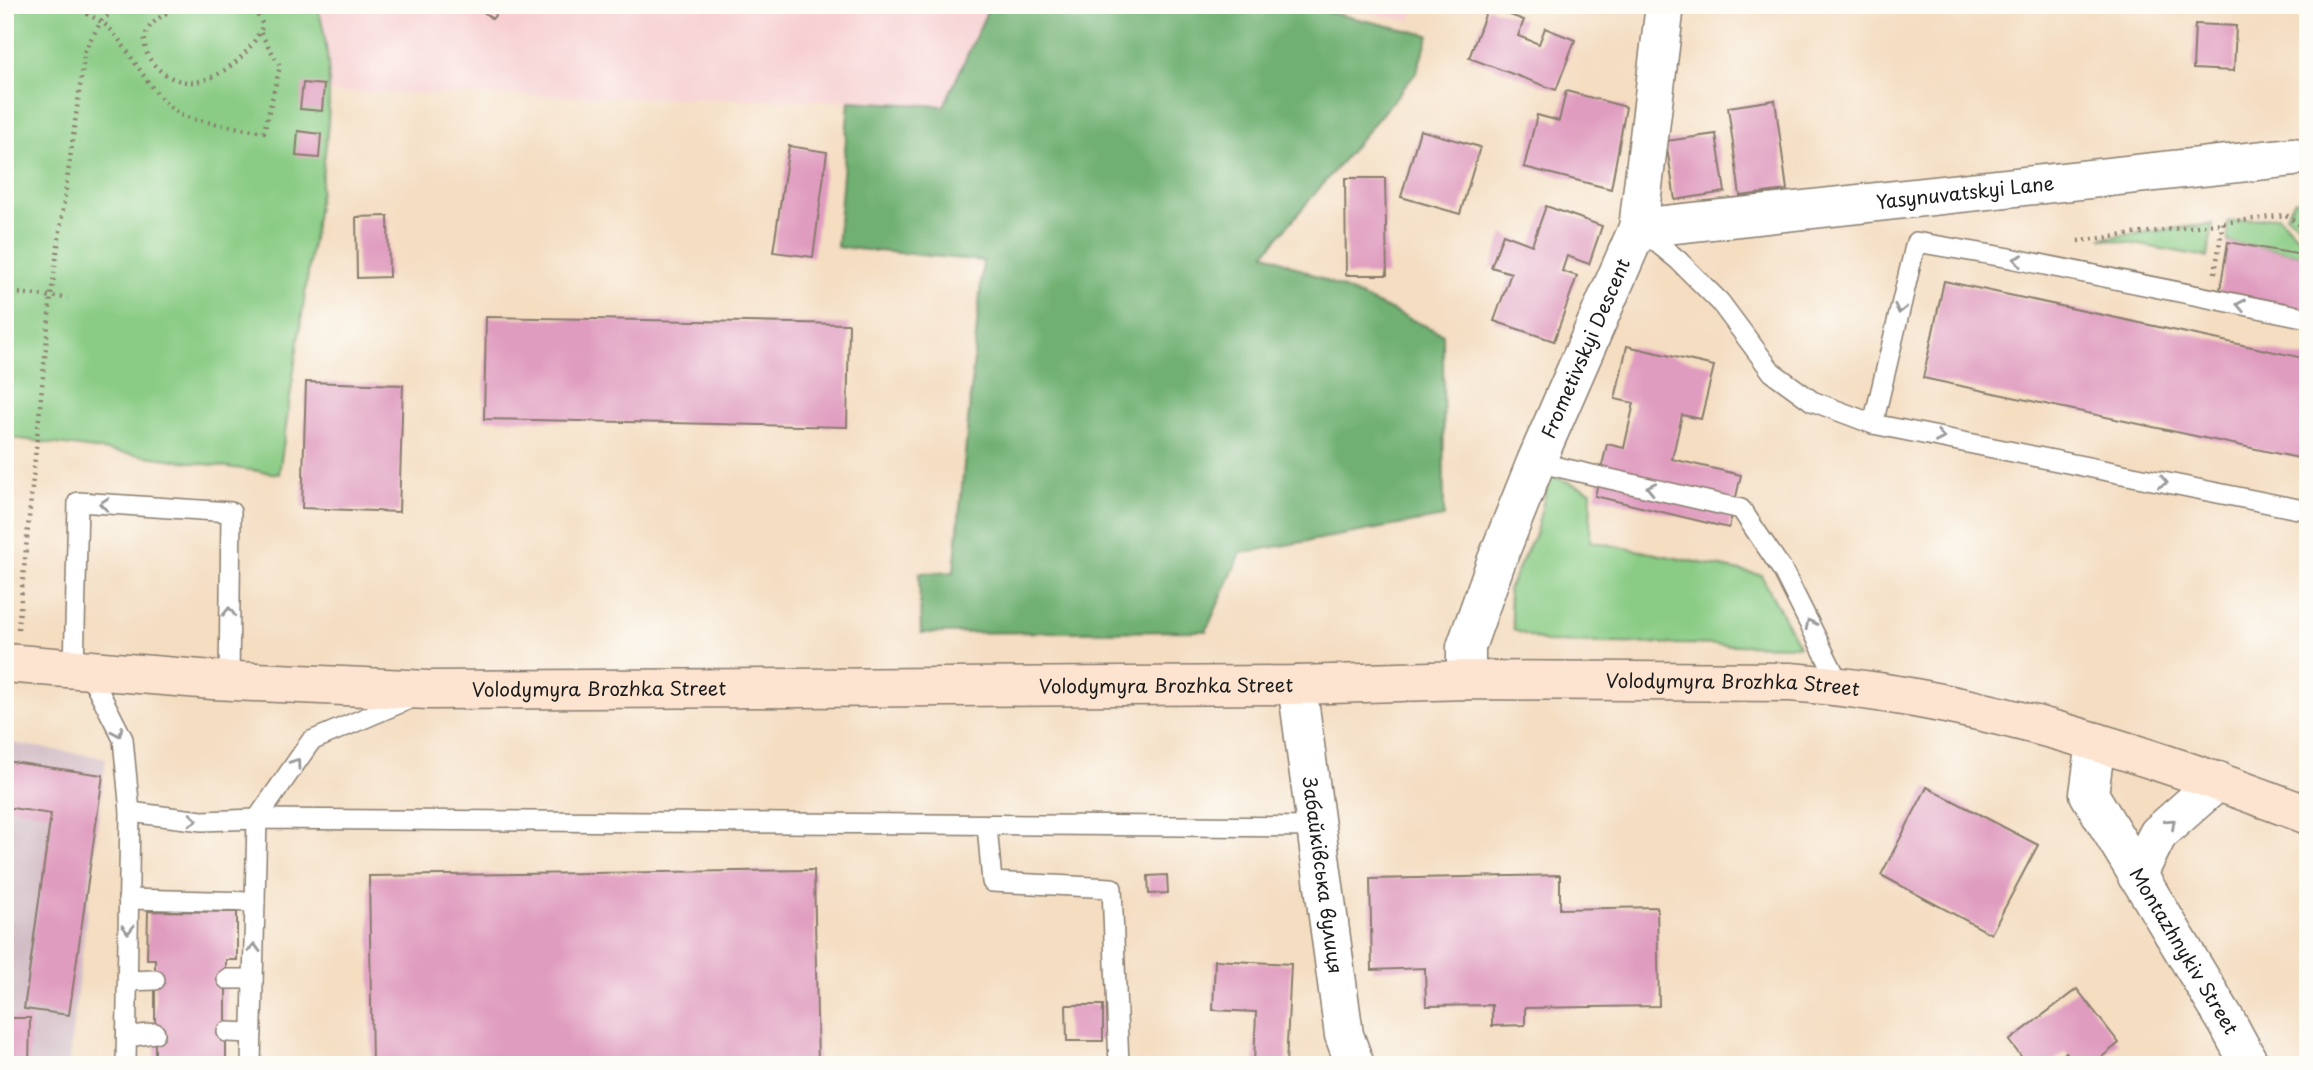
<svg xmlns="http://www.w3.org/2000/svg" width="2313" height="1070" viewBox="0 0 2313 1070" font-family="'Playpen Sans',sans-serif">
<rect width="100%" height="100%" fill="#fdfcf7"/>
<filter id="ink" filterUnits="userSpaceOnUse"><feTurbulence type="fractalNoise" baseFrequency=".0143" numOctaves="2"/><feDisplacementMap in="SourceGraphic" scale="14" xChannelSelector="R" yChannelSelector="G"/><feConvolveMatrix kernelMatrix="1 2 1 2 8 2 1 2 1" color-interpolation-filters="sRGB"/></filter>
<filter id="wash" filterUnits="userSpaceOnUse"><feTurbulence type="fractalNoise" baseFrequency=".00686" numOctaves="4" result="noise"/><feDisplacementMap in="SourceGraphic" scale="28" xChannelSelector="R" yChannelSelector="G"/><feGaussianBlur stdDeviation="1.57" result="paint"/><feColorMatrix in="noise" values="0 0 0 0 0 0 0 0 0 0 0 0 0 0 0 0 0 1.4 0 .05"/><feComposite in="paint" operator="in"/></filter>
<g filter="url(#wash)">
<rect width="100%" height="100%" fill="#f4ddc1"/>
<g fill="#f7cfd2">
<polygon points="5,5 990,5 944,106 849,101 330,92 323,162 279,474 5,437"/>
<polygon points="1331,5 1415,5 1410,21"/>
</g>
<polygon fill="#d2bdc6" points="5,742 106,758 68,1065 5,1065"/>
<g fill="#8acc85" stroke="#537450" stroke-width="2">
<path d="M5,5H317C342,85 322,172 311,252C300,326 290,400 279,474L5,437Z"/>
<polygon points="2295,200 2308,205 2308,231 2286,215"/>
<polygon points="2278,216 2308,248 2308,256 2228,242 2228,222"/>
<polygon points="2213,224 2208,257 2101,238"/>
<polygon points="1550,475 1591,491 1590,541 1761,575 1799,646 1545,642 1514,630 1508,590 1536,532"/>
</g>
<polygon fill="#6fb072" stroke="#466647" stroke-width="2" points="990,5 1297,5 1429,35 1416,73 1265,253 1443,334 1444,517 1241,553 1206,631 921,633 919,573 954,572 983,261 837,247 849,101 944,106"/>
<g id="blocks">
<g fill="#e09cbf">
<polygon points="476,5 504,5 492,19"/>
<polygon points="1488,7 1524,20 1518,36 1539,44 1545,28 1575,40 1556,90 1469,58"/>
<polygon points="2195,24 2236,26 2234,71 2193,69"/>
<polygon points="303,83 324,85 322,111 300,109"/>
<polygon points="1566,91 1626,107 1611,189 1524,167 1537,115 1559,121"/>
<polygon points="1775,100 1787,190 1740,196 1728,107"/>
<polygon points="1420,130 1480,147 1460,214 1401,197"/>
<polygon points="298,131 321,134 319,158 296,156"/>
<polygon points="1716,134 1725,192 1675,200 1666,141"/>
<polygon points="789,146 827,152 813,257 773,252"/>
<polygon points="1345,178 1385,178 1387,275 1346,275"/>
<polygon points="1546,206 1602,226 1589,264 1567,256 1562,271 1577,276 1554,341 1494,321 1511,273 1491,267 1503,234 1532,245"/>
<polygon points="388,216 389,277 357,278 356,217"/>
<polygon points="2228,242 2308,256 2307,312 2219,296"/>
<polygon points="1944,281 2308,359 2308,460 1923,378"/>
<polygon points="486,317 849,324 847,427 484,419"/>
<polygon points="1627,346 1714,366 1701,419 1682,415 1672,459 1741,475 1729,528 1595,496 1607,444 1624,448 1634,403 1615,399"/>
<polygon points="306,382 403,385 399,512 302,508"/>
<polygon points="5,761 103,775 69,1015 24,1009 51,814 5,807"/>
<polygon points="1927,787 2038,845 1991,934 1881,875"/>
<polygon points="814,870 818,1065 372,1065 369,876"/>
<polygon points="1167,875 1168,893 1149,894 1148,876"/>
<polygon points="1560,875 1560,909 1657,907 1659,1006 1525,1008 1525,1025 1492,1026 1492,1005 1426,1006 1425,968 1372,970 1370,879"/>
<polygon points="148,911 237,912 237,960 226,960 226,1065 155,1065 155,959 147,959"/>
<polygon points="1215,960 1291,964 1286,1065 1254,1065 1256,1012 1213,1010"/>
<polygon points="2077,989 2119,1043 2092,1065 2075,1065 2066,1052 2049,1065 2028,1065 2009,1041"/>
<polygon points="1066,1005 1103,1005 1103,1041 1067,1041"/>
<polygon points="5,1018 30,1018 29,1065 5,1065"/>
</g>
</g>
</g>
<g filter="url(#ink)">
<use href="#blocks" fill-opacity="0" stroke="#887c6e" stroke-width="2"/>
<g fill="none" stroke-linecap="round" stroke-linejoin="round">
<defs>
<g id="service">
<polyline points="1639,228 1678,260 1720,302 1772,372 1812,401 1873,424 2308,511"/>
<polyline points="1873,424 1916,242 2010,258 2308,318"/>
<polyline points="1536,462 1741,509 1783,571 1840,685"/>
<polyline points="74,669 78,502 231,512 229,681"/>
<polyline points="88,670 123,739 130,812 126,1065"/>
<polyline points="130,812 202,821 257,819 1315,827"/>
<polyline points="987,825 992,882 1112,888 1119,1065"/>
<polyline points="128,899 255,902"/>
<polyline points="227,979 253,979"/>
<polyline points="128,981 155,980"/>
<polyline points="227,1032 252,1033"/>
<polyline points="127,1037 155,1033"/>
<polyline points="251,1065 257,819 311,741 412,698"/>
</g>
<g id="minor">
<path id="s1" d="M1638,228L2293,157"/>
<path id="s2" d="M1466,680V647L1496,562L1536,462L1638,228L1665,5"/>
<path id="s3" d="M1297,685L1344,1035L1355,1065"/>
</g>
<g id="tertiary">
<path id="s4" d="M2096,742L2089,794L2228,1024L2250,1065"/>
<polyline points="2137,876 2158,834 2218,781"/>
</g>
<g id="secondary">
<path id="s5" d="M5,663L213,680L429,690L1297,685L1466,680L1790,682C1968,695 2142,752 2308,815"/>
</g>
</defs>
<use href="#service" stroke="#887c6e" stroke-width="22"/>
<use href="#minor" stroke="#887c6e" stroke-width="41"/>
<use href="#tertiary" stroke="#887c6e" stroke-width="41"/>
<use href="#secondary" stroke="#887c6e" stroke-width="41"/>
<g stroke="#887c6e" stroke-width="4.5" stroke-dasharray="2 5" stroke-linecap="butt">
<path d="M76,5C85,16 99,17 111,30C134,56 150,94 179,114C191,121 248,129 264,132L280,66L260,32"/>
<path d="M178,5C170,11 159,17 152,24C130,49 162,82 190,82C220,82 253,51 263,25L252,5"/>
<polyline points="2078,241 2286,215 2308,231"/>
<polyline points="2215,273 2223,222"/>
<polyline points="5,292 68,298"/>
<polyline points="18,629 51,296 85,50 102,20 122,5"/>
</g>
<use href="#service" stroke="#fff" stroke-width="19"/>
<use href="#minor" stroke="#fff" stroke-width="38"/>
<use href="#tertiary" stroke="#fff" stroke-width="38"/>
<use href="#secondary" stroke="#fde4d1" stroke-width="38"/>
</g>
<defs><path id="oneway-chevron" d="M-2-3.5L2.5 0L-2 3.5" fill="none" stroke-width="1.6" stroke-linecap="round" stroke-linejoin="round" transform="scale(1.75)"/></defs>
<g stroke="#999">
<use href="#oneway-chevron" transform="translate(2018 260) rotate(-168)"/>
<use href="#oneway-chevron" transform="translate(2241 305) rotate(-169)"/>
<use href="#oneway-chevron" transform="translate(1900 309) rotate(103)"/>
<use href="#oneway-chevron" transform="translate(1940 437) rotate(11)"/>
<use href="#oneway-chevron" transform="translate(2163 482) rotate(11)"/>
<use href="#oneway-chevron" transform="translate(1651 488) rotate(-167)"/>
<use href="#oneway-chevron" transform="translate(104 504) rotate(-176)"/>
<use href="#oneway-chevron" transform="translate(229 612) rotate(-89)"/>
<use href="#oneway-chevron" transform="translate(1810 624) rotate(-117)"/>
<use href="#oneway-chevron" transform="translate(118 732) rotate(66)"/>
<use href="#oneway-chevron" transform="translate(296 763) rotate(-55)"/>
<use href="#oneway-chevron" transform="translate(193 820) rotate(5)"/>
<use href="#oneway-chevron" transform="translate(2171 823) rotate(-42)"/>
<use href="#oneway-chevron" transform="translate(128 929) rotate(90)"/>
<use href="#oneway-chevron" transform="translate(254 948) rotate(-89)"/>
</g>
</g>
<g text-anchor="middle" stroke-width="6" stroke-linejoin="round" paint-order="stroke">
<g font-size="19" fill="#1c1c1c" stroke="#fdfcf7">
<text dy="7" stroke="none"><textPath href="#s1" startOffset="329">Yasynuvatskyi Lane</textPath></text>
<text dy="7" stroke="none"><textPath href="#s2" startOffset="355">Frometivskyi Descent</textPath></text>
<text dy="7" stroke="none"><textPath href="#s5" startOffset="1729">Volodymyra Brozhka Street</textPath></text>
<text dy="7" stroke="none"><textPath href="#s5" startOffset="1162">Volodymyra Brozhka Street</textPath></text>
<text dy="7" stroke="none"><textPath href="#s5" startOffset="595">Volodymyra Brozhka Street</textPath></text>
<text dy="7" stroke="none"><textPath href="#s3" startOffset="192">Забайківська вулиця</textPath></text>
<text dy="7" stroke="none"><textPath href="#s4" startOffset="236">Montazhnykiv Street</textPath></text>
</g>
</g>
<rect width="2313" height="1070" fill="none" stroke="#fdfcf7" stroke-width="28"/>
</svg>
